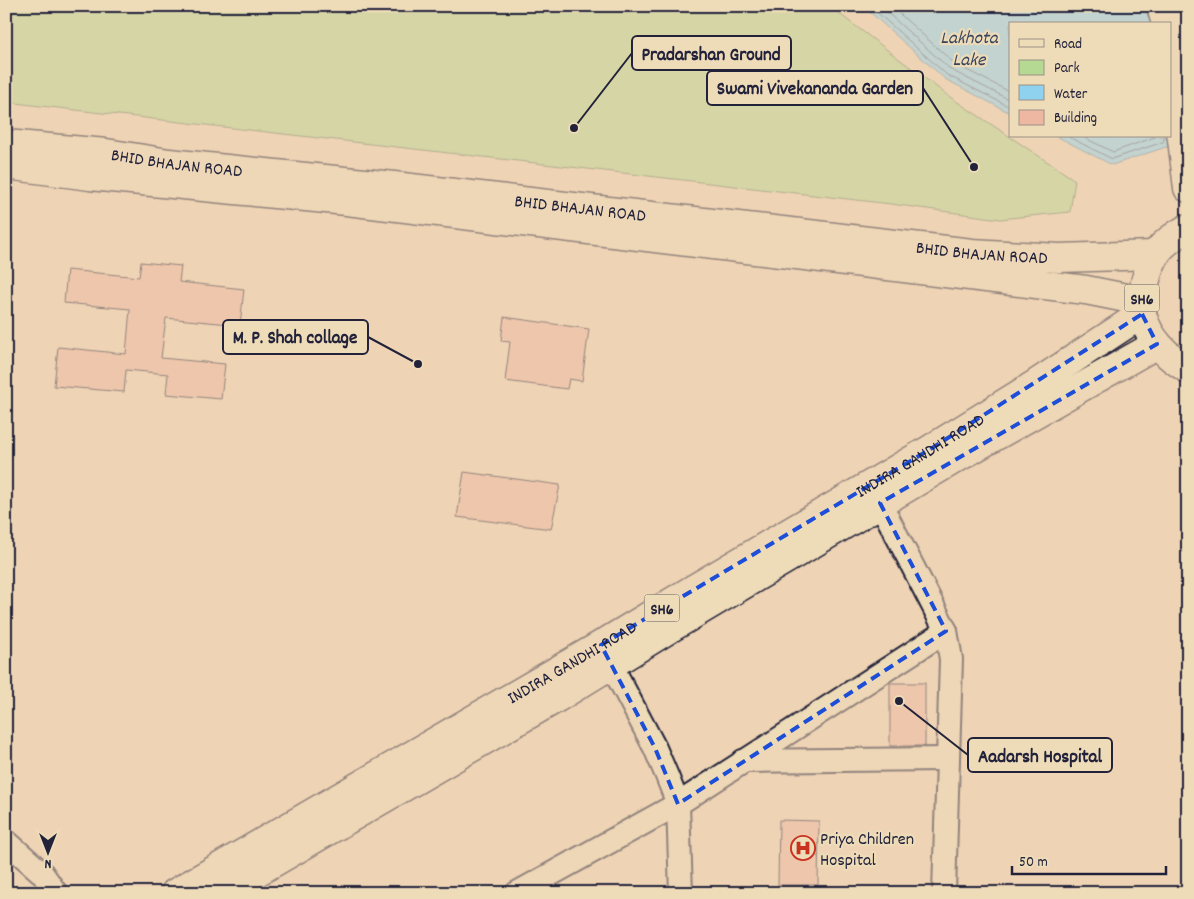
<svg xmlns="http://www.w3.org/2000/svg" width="1194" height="899" viewBox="0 0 1194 899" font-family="Dekko,sans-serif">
<rect width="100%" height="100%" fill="#eed4b4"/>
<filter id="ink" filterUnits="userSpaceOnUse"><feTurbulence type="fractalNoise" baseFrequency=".02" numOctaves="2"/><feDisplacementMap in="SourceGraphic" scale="10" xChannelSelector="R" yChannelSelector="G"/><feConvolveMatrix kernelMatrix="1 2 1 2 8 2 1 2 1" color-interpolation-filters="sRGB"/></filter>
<g filter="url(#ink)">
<polygon fill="#b5d892" stroke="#6c7d66" points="6,6 829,6 947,95 1075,180 1070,212 1000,219 891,204 6,102"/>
<g fill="#8fd2f0" stroke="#638ca8">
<polygon points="863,6 1149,6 1156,24 1010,24 1010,113 945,79"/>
<polygon points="1056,136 1169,136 1169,146 1112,165"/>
</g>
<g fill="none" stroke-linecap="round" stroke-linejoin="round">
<g stroke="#4e6883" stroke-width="1">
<polyline points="870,6 947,75 1010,107"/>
<polyline points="880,6 951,70 1010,100"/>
<polyline points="891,6 955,64 1010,92"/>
<polyline points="1067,136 1112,159 1163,142 1165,136"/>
<polyline points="1081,136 1113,152 1158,136"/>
</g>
</g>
<g fill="#eeb7a2" stroke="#22223b">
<polygon points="141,262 181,266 179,282 244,289 240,325 166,318 161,358 225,364 221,399 166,394 168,374 126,370 124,392 54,386 58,347 126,354 130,309 64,303 67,270 139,277"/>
<polygon points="504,317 589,329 582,381 569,379 567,389 505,381 510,342 501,341"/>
<polygon points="464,472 560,485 551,529 457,517"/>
<rect x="890" y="683" width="35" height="63"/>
<polygon points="779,820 819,821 818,885 778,885"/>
</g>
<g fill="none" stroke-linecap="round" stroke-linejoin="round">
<defs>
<g id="minor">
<polyline points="880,503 946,631 951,659 944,893"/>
<polyline points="604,651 655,748 667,776 678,804 681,893"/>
<polyline points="743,761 948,759"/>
<polyline points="6,841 42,873 56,893"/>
<polyline points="517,893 678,804 946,631"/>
</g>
<g id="secondary">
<path id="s1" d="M6,144L106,153L169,163L394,186L972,253L1059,258L1154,255"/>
<polyline points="6,165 90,176 347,201 1086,290 1141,301"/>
</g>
<g id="primary">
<polyline points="1161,6 1166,24"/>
<polyline points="1183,6 1188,25"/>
<polyline points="1170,42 1188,188"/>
<path d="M1188,228C1161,243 1152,253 1145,283C1143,293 1140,304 1142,314C1148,338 1167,357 1188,369"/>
<path id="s2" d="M175,893L601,645L695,588L929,450L1031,387L1142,314"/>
<polyline points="221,893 557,698 669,629 950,462 1157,344"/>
</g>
</defs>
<use href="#minor" stroke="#22223b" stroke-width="26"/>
<use href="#secondary" stroke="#22223b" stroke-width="31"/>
<use href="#primary" stroke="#22223b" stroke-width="31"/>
<use href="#minor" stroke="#eedbb8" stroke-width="22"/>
<use href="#secondary" stroke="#eedbb8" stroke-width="28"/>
<use href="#primary" stroke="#eedbb8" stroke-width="28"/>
</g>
</g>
<path d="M0 0H1194V899H0ZM1142,314L1157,344L880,503L946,631L678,804L655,748L601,645L929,450Z" fill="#eed4b4" fill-opacity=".55" fill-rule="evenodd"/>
<path fill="none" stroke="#1d4ed8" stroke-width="4" stroke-dasharray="10 6" stroke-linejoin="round" d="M1142,314L1157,344L880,503L946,631L678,804L655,748L601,645L929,450Z"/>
<defs>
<symbol id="hospital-ring" viewBox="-11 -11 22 22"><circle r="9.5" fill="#eedbb8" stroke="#c8321e" stroke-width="1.5"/><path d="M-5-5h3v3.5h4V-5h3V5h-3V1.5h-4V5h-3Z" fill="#c8321e"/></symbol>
</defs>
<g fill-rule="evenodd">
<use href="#hospital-ring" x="789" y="834" width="28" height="28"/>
</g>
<g text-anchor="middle" stroke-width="4.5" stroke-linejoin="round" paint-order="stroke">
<g fill="#eedbb8" stroke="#5f5a60" stroke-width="1">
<rect x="1124.5" y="284.5" width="35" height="27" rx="4"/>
<rect x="644.5" y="594.5" width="35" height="27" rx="4"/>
</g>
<g font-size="16" font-weight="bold" fill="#22223b">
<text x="1142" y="304">SH6</text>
<text x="662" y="614">SH6</text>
</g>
<g font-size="18" fill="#22223b" stroke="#eedbb8">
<text dy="6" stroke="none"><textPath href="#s1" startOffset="172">BHID BHAJAN ROAD</textPath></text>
<text dy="6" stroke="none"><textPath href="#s1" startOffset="578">BHID BHAJAN ROAD</textPath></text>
<text dy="6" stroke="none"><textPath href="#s1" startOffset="982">BHID BHAJAN ROAD</textPath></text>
<text dy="6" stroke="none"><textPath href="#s2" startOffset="864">INDIRA GANDHI ROAD</textPath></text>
<text dy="6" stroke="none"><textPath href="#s2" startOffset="459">INDIRA GANDHI ROAD</textPath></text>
</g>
<g font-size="18" fill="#22223b" stroke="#eedbb8" text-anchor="start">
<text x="820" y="844">Priya Children<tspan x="820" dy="21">Hospital</tspan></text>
</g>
<g font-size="19" font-style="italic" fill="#38455f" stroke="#eedbb8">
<text x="969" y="43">Lakhota<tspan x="969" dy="22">Lake</tspan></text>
</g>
</g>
<path fill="none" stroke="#22223b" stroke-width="2" d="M574 128L632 53M974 167L923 88M418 364L368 337M899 701L968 755"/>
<g fill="#22223b" stroke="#eedbb8" stroke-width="2">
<circle cx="574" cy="128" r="5"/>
<circle cx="974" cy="167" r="5"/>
<circle cx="418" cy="364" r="5"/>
<circle cx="899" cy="701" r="5"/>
</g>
<g fill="#eedbb8" stroke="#22223b" stroke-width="2">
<rect x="632" y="36" width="159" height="34" rx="5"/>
<rect x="707" y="71" width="216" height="34" rx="5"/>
<rect x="223" y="320" width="145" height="34" rx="5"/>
<rect x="968" y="738" width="144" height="34" rx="5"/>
</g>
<g font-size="19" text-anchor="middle" font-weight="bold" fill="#22223b">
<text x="711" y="60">Pradarshan Ground</text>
<text x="815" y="94">Swami Vivekananda Garden</text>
<text x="295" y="343">M. P. Shah collage</text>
<text x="1040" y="762">Aadarsh Hospital</text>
</g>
<rect width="1194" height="899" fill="none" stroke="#eedbb8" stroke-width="25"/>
<rect x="12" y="12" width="1169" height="874" fill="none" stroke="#22223b" stroke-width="2" filter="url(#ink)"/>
<rect x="1009" y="22" width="162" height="115" fill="#eedbb8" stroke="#9c9186"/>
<rect x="1019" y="39" width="25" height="8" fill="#eedbb8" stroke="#9c9186"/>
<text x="1054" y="48" font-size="15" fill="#22223b">Road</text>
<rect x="1019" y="60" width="25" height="15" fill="#b5d892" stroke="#9c9186"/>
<text x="1054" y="72" font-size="15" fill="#22223b">Park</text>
<rect x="1019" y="85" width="25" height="15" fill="#8fd2f0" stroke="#9c9186"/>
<text x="1054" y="98" font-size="15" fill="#22223b">Water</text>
<rect x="1019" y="110" width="25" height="15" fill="#eeb7a2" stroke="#9c9186"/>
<text x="1054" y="122" font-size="15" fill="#22223b">Building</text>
<g transform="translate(48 852) rotate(180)" stroke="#eedbb8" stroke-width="4" paint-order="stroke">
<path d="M0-4L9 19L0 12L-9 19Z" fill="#22223b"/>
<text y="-8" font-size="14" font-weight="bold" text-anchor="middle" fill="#22223b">N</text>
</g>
<path d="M1012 866v8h154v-8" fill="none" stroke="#22223b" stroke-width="2.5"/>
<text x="1019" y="866" font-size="15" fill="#22223b" stroke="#eedbb8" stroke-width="4" paint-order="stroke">50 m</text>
</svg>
